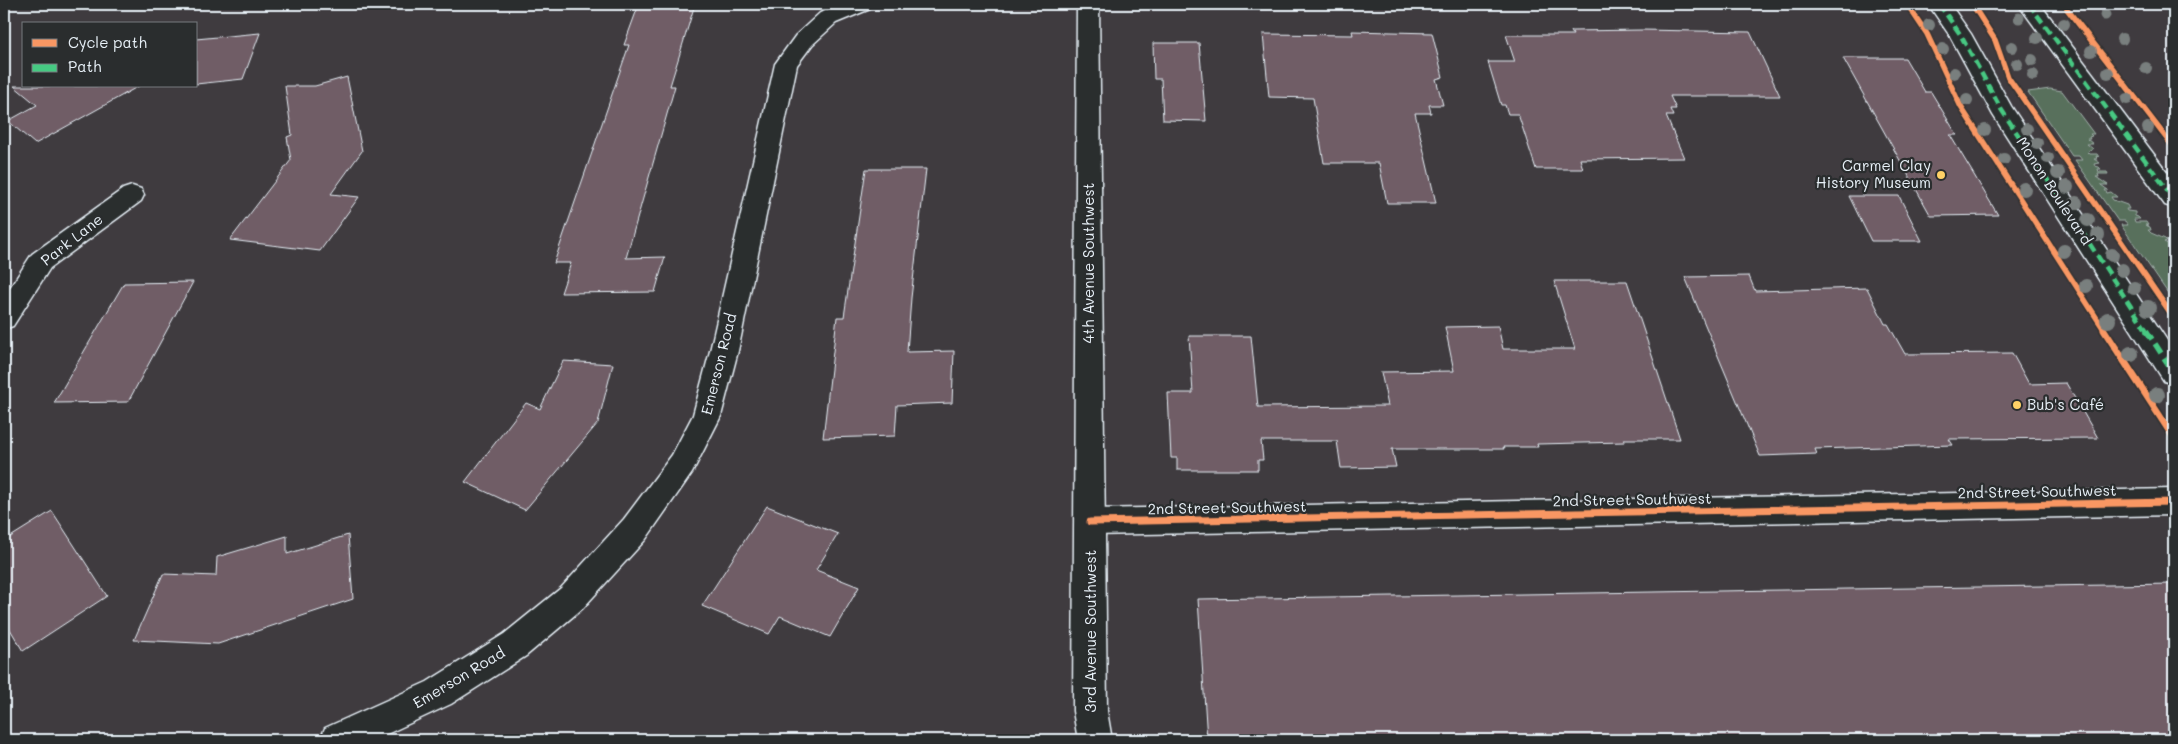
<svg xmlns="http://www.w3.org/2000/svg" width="2178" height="744" viewBox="0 0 2178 744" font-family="Mali,sans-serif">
<rect width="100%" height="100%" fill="#3f3b3f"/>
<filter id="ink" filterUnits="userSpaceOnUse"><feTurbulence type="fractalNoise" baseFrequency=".02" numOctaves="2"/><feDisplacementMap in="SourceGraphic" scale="10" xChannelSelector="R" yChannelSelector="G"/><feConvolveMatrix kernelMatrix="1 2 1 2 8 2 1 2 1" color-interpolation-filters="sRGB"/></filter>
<g filter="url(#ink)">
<polygon fill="#59705c" stroke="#a0b0aa" points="2050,89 2062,91 2094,134 2090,134 2092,136 2089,137 2090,139 2087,139 2093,144 2087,144 2093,149 2088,152 2090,154 2097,154 2099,157 2096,156 2097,159 2094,159 2100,163 2094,164 2095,166 2099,167 2101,169 2098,169 2099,172 2107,172 2108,174 2098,174 2099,177 2096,177 2108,185 2101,185 2108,190 2105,190 2107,193 2111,192 2117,197 2111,197 2113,200 2127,205 2129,209 2126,209 2127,211 2135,212 2135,216 2138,217 2140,219 2134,219 2135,222 2146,222 2148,225 2145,225 2150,227 2151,230 2148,230 2151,233 2165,239 2167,241 2164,242 2174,247 2174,302 2121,225 2128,225 2125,221 2118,221 2075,160 2082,160 2079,156 2072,156 2028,92"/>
<g fill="#6f5d66" stroke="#e8f1f8">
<polygon points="639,4 695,4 670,86 675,86 626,258 665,257 655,292 561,293 571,263 554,263 629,45 624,45"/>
<polygon points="1642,30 1750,32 1780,96 1670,96 1676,109 1670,109 1673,116 1666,116 1684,158 1580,159 1583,169 1536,169 1518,114 1508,114 1505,105 1501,105 1488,62 1515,62 1506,35 1573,35 1571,31"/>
<polygon points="1352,31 1432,33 1443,77 1436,79 1443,105 1429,105 1431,113 1415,113 1436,203 1387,203 1379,163 1324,163 1313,98 1269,97 1263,34 1353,35"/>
<polygon points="260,33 243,79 196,84 196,39"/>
<polygon points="1153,43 1199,43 1206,121 1163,120 1161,79 1154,79"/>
<polygon points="1843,58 1905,58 1925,92 1931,92 1957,135 1950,135 1998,215 1931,216"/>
<polygon points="347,77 362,151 331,194 359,197 320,251 230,240 291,160 287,137 292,135 285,86 315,86"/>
<polygon points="14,86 139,86 35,144 8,121 37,105"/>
<polygon points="866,169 926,169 911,298 907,352 954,351 952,403 897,405 895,436 823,438 837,317 844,317"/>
<polygon points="1849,196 1899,196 1922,241 1871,241"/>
<polygon points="1749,276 1755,291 1867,288 1885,324 1888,324 1905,354 2012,353 2029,384 2066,383 2098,438 1949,439 1953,445 1815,449 1817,454 1760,456 1685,277"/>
<polygon points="1554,281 1627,281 1680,439 1624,439 1625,442 1537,444 1538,447 1503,447 1504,449 1392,449 1396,467 1341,468 1337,441 1261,441 1263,460 1258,460 1258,470 1177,470 1177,458 1171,458 1168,393 1193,393 1189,336 1251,336 1258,407 1388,406 1381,372 1454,371 1445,327 1498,326 1503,349 1575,349"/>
<polygon points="193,282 128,402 54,403 124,283"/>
<polygon points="563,361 613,364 598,423 525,510 465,482 526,403 540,409"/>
<polygon points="767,506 838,534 816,570 859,587 830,637 780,616 769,634 702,606"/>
<polygon points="52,511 107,596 23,651 4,619 4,541"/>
<polygon points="348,535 353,599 218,644 134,640 163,574 216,576 217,557 287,536 287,554"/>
<polygon points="2174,584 2174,740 1207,740 1198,599"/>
</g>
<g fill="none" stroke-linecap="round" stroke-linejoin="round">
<defs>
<g id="minor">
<polygon points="843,4 873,4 870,9 836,23 812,45 797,65 738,351 721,416 692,473 646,539 583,608 526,656 451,704 374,740 320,740 325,728 427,682 504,634 561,588 624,519 672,455 693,415 710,351 775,64 796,35 820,13"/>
<polygon points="1928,4 1950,4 1971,34 2011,106 2174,351 2174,384 2164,381 1993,115 1950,36"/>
<polygon points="2018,4 2040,4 2174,181 2174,208 2165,205"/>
<polygon points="132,186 141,189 144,195 141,201 50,268 13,326 4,329 4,297 32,254 123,189"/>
<polygon points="2174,489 2174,515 1090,535 1079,531 1075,522 1079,513 1090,509"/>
</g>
<polygon id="tertiary" points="1077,4 1099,4 1107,711 1112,740 1078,740 1073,711"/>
</defs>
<use href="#minor" stroke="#e8f1f8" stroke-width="3"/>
<use href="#tertiary" stroke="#e8f1f8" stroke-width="3"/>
<polyline stroke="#e8f1f8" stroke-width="2.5" stroke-dasharray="1 3" stroke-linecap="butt" points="1983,4 1996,11"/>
<use href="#minor" fill="#2a2d2e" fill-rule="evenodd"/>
<use href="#tertiary" fill="#2a2d2e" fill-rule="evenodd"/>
<g stroke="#46c982" stroke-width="4.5" stroke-dasharray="9 4.5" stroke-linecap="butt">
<polyline points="1939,4 1960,34 2001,109 2147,331"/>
<polyline points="2029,4 2174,199"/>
</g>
<polyline stroke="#46c982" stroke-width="5.5" stroke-dasharray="11 5.5" stroke-linecap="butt" points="2146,330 2174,373"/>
<defs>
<g id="cycleway-far1">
<polyline points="1907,4 1927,34 1961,107 2105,331"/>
<polyline points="1972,4 1995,40 2008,77 2174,318"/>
<polyline points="2067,9 2174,148"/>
</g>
<g id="cycleway">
<polyline points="2104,330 2174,438"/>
<polyline points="1090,522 2174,502"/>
</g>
</defs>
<use href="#cycleway-far1" stroke="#2a2d2e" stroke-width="8"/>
<use href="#cycleway" stroke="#2a2d2e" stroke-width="10"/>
<use href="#cycleway-far1" stroke="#f99763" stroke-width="5.5"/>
<use href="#cycleway" stroke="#f99763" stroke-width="7"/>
</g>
<g fill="#797f7e">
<circle cx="2105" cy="15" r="5.5"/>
<circle cx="2019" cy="18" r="5.5"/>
<circle cx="2064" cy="24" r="6"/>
<circle cx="1929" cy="25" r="6"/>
<circle cx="2037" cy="38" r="6"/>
<circle cx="2122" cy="39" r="6"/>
<circle cx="2012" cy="47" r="6"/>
<circle cx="1943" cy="49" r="6"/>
<circle cx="2091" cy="51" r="6"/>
<circle cx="2032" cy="60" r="6"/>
<circle cx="2017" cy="64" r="6"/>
<circle cx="2146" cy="68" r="6"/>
<circle cx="1954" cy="73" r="6"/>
<circle cx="2108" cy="73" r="6"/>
<circle cx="2033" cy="75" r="6"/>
<circle cx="2127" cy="99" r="6"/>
<circle cx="1967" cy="100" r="6"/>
<circle cx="2148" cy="128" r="6"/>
<circle cx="2027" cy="129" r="6"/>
<circle cx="1985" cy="130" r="6"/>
<circle cx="2037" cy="143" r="6"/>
<circle cx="2048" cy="158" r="6"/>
<circle cx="2004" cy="159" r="6"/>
<circle cx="2058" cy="173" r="7"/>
<circle cx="2067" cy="187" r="7"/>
<circle cx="2024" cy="189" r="7"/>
<circle cx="2076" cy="203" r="7"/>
<circle cx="2088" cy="220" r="7"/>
<circle cx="2098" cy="235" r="7"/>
<circle cx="2064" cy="251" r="7"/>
<circle cx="2112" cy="255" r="7"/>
<circle cx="2122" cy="270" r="7"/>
<circle cx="2086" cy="286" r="7"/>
<circle cx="2134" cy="288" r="7"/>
<circle cx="2148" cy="308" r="8"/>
<circle cx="2108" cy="320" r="8"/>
<circle cx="2131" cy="354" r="8"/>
<circle cx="2157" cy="395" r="8"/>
</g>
</g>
<g fill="#ffd166" stroke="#2a2d2e" stroke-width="2">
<circle cx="1941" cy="175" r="5"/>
<circle cx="2017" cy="405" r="5"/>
</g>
<g text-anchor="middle" stroke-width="4.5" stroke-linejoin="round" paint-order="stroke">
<g font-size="15" fill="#e8f1f8" stroke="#2a2d2e" text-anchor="end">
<text x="1931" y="171">Carmel Clay<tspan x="1931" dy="17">History Museum</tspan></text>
<text x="2027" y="410" text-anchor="start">Bub's Café</text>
</g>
<g font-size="15" fill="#e8f1f8" stroke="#2a2d2e">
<text transform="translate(2054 191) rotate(57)" y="5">Monon Boulevard</text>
<text transform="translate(72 240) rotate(-38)" y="5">Park Lane</text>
<text transform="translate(1089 263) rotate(-90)" y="5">4th Avenue Southwest</text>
<text transform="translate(719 364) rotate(-76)" y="5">Emerson Road</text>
<text transform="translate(2037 492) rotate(-1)" y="5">2nd Street Southwest</text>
<text transform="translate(1632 500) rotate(-1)" y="5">2nd Street Southwest</text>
<text transform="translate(1227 508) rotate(-1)" y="5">2nd Street Southwest</text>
<text transform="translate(1091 631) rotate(-90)" y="5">3rd Avenue Southwest</text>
<text transform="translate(459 678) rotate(-31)" y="5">Emerson Road</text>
</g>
</g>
<rect width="2178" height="744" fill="none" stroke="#2a2d2e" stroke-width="20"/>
<rect x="10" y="10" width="2158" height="724" fill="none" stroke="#e8f1f8" stroke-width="2" filter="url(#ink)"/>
<rect x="22" y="22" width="175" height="65" fill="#2a2d2e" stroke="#767b7f"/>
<rect x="32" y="39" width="25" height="8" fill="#f99763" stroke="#767b7f"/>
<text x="68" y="48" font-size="15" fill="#e8f1f8">Cycle path</text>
<rect x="32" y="64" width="25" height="8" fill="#46c982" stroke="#767b7f"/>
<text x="68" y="72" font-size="15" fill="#e8f1f8">Path</text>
</svg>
